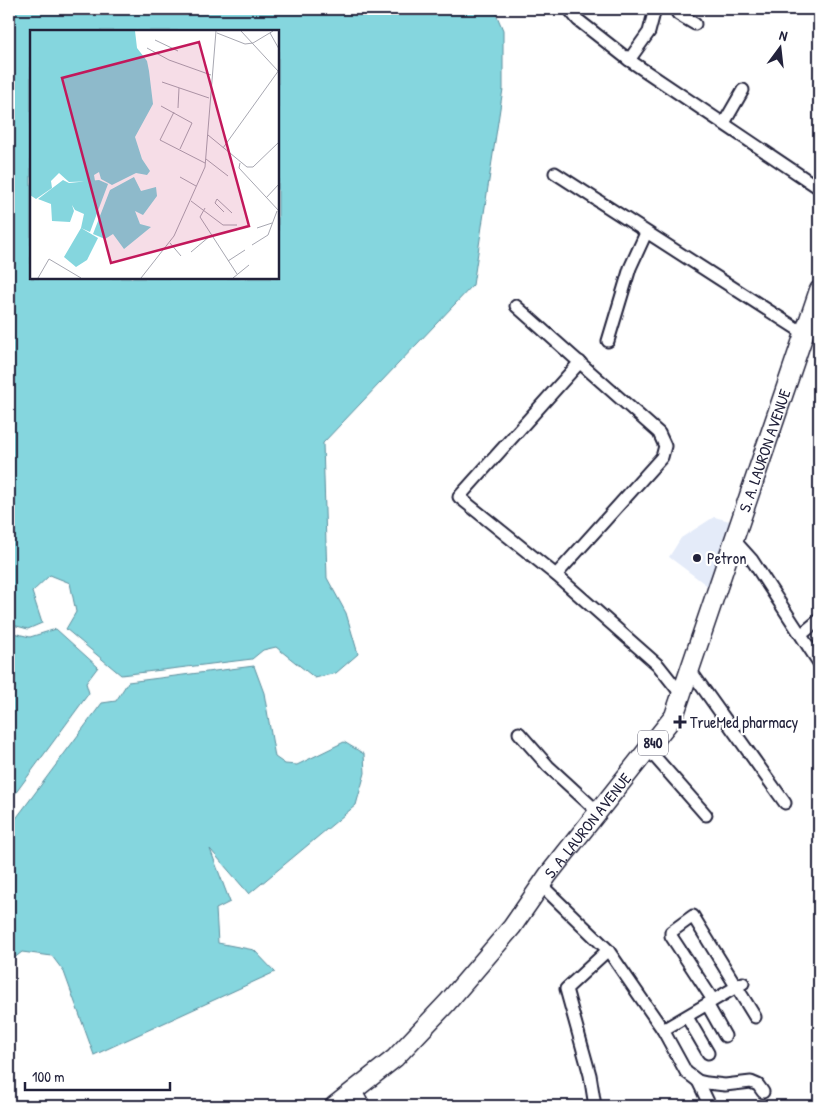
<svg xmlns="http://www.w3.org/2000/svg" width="828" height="1115" viewBox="0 0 828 1115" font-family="'Patrick Hand',sans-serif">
<rect width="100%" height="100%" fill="#fff"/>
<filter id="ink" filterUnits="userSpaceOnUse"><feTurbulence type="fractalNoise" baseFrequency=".02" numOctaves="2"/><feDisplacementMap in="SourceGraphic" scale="10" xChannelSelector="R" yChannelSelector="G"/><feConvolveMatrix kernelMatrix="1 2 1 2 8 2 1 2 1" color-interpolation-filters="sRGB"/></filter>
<g filter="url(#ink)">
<polygon fill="#e4ebf9" points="714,517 730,521 709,587 669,557 681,538"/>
<g fill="#85d6de" stroke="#5d8e9d" fill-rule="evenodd">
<path d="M9,9H494L503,30V89L473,285L323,443L327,578L346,613L358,654L336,673L315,678L276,647L263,650L252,659L121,675L66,629L76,612L70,583L50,575L32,592L42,623L28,629L9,624ZM31,31H278V278H31Z"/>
<polygon points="56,629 98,667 86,683 89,693 9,802 9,632 30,637"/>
<polygon points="254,666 264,693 275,757 285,764 297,765 344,742 364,754 365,773 356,805 249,894 210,849 230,902 216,909 218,943 254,950 275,972 94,1055 64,972 52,956 22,952 9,962 9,828 102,703 116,701 128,682"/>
</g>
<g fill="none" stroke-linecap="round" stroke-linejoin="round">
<defs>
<g id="minor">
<polyline points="569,9 578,20 629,60 819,188"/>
<polyline points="675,9 678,14 695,24"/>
<polyline points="629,60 649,32 655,9"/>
<polyline points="724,123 743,90"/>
<polyline points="555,173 805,334"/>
<polyline points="516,306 659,433 665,446 662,457 556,575"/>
<polyline points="608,341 630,268 646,233"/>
<polyline points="580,362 459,497 556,575 658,665 681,694"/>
<polyline points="734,540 752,560 819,663"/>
<polyline points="802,634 819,620"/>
<polyline points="690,670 785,803"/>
<polyline points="519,733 548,766 598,812"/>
<polyline points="648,749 706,815"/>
<polyline points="541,885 608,950 663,1030 686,1072 698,1081 707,1083 725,1085 751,1082 758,1085 763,1092"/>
<polyline points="713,1000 671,936 671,932 693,916 755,1017"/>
<polyline points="707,1004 725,1036"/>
<polyline points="687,1017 708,1053"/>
<polyline points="663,1030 743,983"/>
<polyline points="698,1081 710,1106"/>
<polyline points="355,1090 364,1106"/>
<polyline points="595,1106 590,1075 566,989 608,950"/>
</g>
<g id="trunk">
<path id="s1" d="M334,1106L395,1058L447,1003L512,927L548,875L674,716L819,290"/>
</g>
</defs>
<use href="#minor" stroke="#22223b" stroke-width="15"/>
<use href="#trunk" stroke="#22223b" stroke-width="21"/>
<use href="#minor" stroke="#fff" stroke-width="11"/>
<use href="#trunk" stroke="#fff" stroke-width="18"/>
</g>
</g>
<g fill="#22223b" stroke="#fff" stroke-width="2">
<circle cx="697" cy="558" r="5"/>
<path d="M677.5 714.5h5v5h5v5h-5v5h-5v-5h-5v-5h5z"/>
</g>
<g text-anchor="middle" stroke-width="4.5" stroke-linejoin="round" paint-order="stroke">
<rect fill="#fff" stroke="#646476" stroke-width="1" x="638" y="730.5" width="30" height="25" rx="4"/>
<g font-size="15" font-weight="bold" fill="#22223b">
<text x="653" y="748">840</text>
</g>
<g font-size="16" fill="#22223b" stroke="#fff">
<text dy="6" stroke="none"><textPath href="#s1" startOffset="800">S. A. LAURON AVENUE</textPath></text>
<text dy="6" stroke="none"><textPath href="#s1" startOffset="380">S. A. LAURON AVENUE</textPath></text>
</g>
<g font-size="16" fill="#22223b" stroke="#fff" text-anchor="start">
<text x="707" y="564">Petron</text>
<text x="690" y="728">TrueMed pharmacy</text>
</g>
</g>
<g transform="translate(30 30)">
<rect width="249" height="249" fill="#fff"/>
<path d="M0,1H105L107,18L117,31L119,41L123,74L105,107L112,129L120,141L117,145L106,143L82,155L71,149L69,142L64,145L65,151L39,152L29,143L21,151L22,158L6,169L0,165ZM104,147L111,161L126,157L127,166L113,185L105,181L110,194L121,197L94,219L83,204L75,209L63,204L80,160ZM33,150L39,153L69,150L78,154L60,202L51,198L54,184L45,180L42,175L44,181L40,192L22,191L21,174L8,169ZM51,198L68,208L57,230L46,237L34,227Z" fill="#85d6de"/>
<path fill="none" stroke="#a7a7b1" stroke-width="1" d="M211,1L248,41M187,3L215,14L223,13L243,1M240,3L249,19M125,10L148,21M117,18L139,30L181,45M132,52L179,68M131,76L162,93L150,119M148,78L149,58M144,82L130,110L175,133M178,105L217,137H223L249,112M193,118L249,40M176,129L198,146M210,133L209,138L249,181M150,147L166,156M236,168L249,154M161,171L193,195H207M175,178L170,187L207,244M194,182L185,173L187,169L202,183M227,198L242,193M140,213L151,226M222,215L238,205L247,181M161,222L180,206M198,231L215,220M8,248L19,229L51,248M111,248L144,206L175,137L186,1M203,248L219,235"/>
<path fill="#c2185b" fill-opacity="0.15" stroke="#c2185b" stroke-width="2.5" d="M169,12L219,196L81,233L32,48Z"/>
<rect width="249" height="249" fill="none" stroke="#22223b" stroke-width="2.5"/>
</g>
<rect width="828" height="1115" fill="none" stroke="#fff" stroke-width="30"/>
<rect x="15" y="15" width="798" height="1085" fill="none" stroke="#22223b" stroke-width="2" filter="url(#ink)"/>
<g transform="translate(780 48) rotate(15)" stroke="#ffffff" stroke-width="4" paint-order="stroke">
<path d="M0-4L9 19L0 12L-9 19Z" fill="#22223b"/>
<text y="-8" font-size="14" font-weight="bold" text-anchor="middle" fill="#22223b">N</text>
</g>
<path d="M25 1082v8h145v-8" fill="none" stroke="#22223b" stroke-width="2.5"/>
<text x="32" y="1082" font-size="15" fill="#22223b" stroke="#ffffff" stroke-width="4" paint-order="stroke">100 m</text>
</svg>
